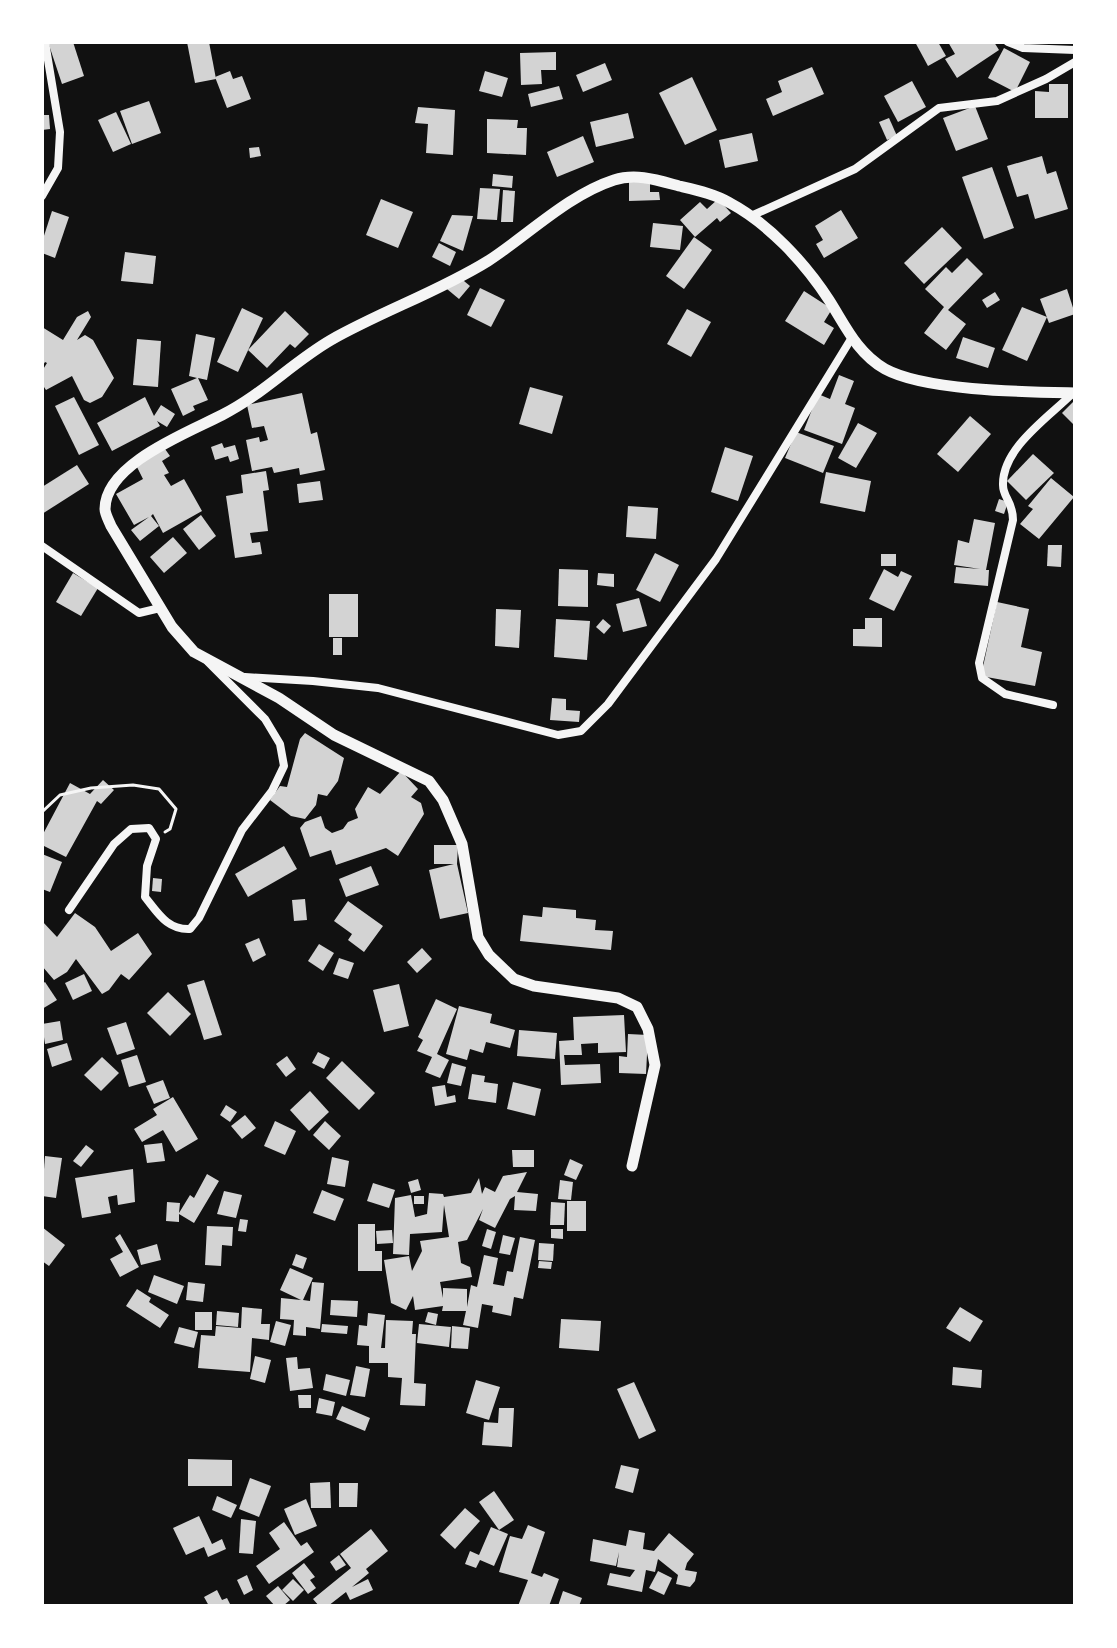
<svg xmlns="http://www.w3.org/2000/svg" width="1117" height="1648" viewBox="0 0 1117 1648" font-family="'DM Sans',sans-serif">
<rect width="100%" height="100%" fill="#111"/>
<g fill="#d3d3d3">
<polygon points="48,42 73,42 84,76 62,84"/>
<polygon points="187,42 209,42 216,79 195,83"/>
<polygon points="915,42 938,42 946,56 928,66"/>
<polygon points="948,42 975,42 976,44 994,42 999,50 957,78 945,59 955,54"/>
<polygon points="1004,48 1030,62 1015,92 988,78"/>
<polygon points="556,52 556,70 541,70 542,84 521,85 520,53"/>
<polygon points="605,63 612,80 583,92 576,75"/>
<polygon points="812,67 824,94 773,116 766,99 782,92 778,81"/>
<polygon points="230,71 233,79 242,76 251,99 227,108 215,77"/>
<polygon points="485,71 508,78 502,97 479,91"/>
<polygon points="692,77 717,130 685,145 659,93"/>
<polygon points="912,81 926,107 898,122 884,96"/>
<polygon points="1049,84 1068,84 1068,118 1035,118 1035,91 1049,92"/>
<polygon points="559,86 563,99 531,107 528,94"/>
<polygon points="149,101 161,133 132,144 120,111"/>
<polygon points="975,106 988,139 956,151 943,118"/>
<polygon points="418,107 455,110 453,155 426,153 428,124 415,123"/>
<polygon points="116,112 131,144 113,152 98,120"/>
<polygon points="628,113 634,138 596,147 590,122"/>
<polygon points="42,115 49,115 50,129 42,130"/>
<polygon points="889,118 897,136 887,140 879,122"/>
<polygon points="487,119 518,120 517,128 527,128 526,155 487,153"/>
<polygon points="752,133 758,161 725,168 719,140"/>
<polygon points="583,136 594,162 557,177 547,152"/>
<polygon points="259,147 261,156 250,158 249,148"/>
<polygon points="1042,156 1047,174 1056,171 1068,209 1035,219 1028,194 1017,197 1007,166"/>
<polygon points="992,167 1014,228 984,239 962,177"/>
<polygon points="493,174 513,176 512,188 492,186"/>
<polygon points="650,181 650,192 659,192 660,200 629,201 629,182"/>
<polygon points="480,188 500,189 497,220 477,219"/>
<polygon points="503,190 515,191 513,222 501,222"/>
<polygon points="381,199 413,212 398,248 366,235"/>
<polygon points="718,199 731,213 720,222 717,218 695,237 680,220 700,202 707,209"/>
<polygon points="841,210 858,238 824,258 816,244 823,240 815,226"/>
<polygon points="52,211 69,217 55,258 42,253 42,242"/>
<polygon points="452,215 473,216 463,251 440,241"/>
<polygon points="653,223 683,226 680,250 650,247"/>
<polygon points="942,227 962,248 924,284 904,263"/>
<polygon points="694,237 712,250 684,289 666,276"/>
<polygon points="439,243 456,252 450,266 432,257"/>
<polygon points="125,252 156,256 153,284 121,281"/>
<polygon points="967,258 983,274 948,310 966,324 946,350 924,333 944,307 925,289 946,267 952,273"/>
<polygon points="458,276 470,286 459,299 447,289"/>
<polygon points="480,288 505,300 491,327 467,315"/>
<polygon points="1067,289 1075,314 1049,323 1040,299"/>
<polygon points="804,291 832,309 824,322 834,328 824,345 785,321"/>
<polygon points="995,292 1000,300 987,308 982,300"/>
<polygon points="1022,307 1047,317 1027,361 1002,350"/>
<polygon points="242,308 263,318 238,372 217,362"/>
<polygon points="687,309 711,322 691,357 667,344"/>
<polygon points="88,311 91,317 77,340 85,335 93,340 114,378 102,397 90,403 84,400 72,376 46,390 42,384 42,371 47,363 45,362 42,367 42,327 63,340 77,317"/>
<polygon points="285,311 309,334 295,348 290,344 267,368 248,350"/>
<polygon points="196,334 215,338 207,380 198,378 208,400 193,406 195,410 183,416 171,389 197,378 189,376"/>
<polygon points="963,337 995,348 988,368 956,358"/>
<polygon points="137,339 161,341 158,387 133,385"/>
<polygon points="839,375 854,381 845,404 855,408 842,444 804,430 818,394 830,399"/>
<polygon points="530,387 563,396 552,434 519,424"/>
<polygon points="302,393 311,434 317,432 325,470 300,475 299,468 274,473 272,467 252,471 246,440 259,437 260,442 268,440 264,426 252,428 247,405"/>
<polygon points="74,397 99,445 79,455 55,406"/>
<polygon points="145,397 154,416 161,405 175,414 167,427 157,421 160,426 112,451 97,423"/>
<polygon points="1075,400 1075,426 1062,413"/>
<polygon points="970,416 991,434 958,472 937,454"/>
<polygon points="858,423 877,433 856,468 838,458"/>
<polygon points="796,432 834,446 823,473 785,458"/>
<polygon points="222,443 224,448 235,445 239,459 230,462 228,456 215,460 211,447"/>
<polygon points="725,447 753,456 738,501 711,492"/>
<polygon points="165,449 170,456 162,461 169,473 164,475 171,486 184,479 202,511 163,533 153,514 151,516 159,526 140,541 131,530 149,517 134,525 116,494 143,479 136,465"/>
<polygon points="1033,454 1054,473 1026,500 1007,481"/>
<polygon points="77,465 89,484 42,514 42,487"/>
<polygon points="266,471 269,490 263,491 268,531 250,533 252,543 260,542 262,554 235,558 226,496 243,493 241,475"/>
<polygon points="826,472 871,481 865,512 820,503"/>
<polygon points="1051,478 1074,497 1039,539 1020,524 1033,509 1028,506"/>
<polygon points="320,481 323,500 299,503 297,484"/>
<polygon points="999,499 1008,502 1004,514 995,511"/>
<polygon points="628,506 658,508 656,539 626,537"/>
<polygon points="201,515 216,536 199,550 183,529"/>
<polygon points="974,519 995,523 986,570 989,570 988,586 954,583 956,567 980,569 954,565 958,540 969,543"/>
<polygon points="173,537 187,553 164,573 150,557"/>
<polygon points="1048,545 1062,545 1061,567 1047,566"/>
<polygon points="655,553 679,565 660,602 636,590"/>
<rect x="881" y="554" width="15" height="12"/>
<polygon points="559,569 588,570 588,607 558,606"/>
<polygon points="884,569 898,577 901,571 912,576 894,611 869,599"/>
<polygon points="73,573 98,588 81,616 56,602"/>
<polygon points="598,573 614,574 614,587 597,585"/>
<rect x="329" y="594" width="29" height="43"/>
<polygon points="639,598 647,626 623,632 616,604"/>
<polygon points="997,602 1029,609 1021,647 1042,652 1035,686 981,676"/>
<polygon points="496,609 521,610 519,648 495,646"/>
<polygon points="865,618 882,618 882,647 853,646 853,629 865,629"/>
<polygon points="556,619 590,621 587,660 554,657"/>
<polygon points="603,619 611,626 604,634 596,627"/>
<rect x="333" y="638" width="9" height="17"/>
<polygon points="552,698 566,699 566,710 580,711 579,722 550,720"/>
<polygon points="305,733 344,758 338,781 327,796 318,794 316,805 305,819 291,816 270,800 280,786 287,787 300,739"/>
<polygon points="401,771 418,789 411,797 421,803 424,814 398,856 386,848 336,865 331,850 310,857 300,828 305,822 321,816 325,828 332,833 343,829 348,822 358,818 355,809 368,787 380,794"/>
<polygon points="103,780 114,790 101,804 97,801 66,857 42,845 42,836 70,783 90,794"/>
<polygon points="434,845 458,845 457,864 468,913 440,919 429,870 454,864 434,864"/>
<polygon points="284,846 297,869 248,897 235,874"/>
<polygon points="42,854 62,862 50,892 42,889"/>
<polygon points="371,866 379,885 346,897 339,879"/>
<polygon points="153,878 162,879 161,892 152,891"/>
<polygon points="305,899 307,920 294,921 292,900"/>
<polygon points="348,901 383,926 364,952 348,940 352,934 334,921"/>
<polygon points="543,907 576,910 576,918 596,920 595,930 613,931 611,950 520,941 523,915 542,917"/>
<polygon points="75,913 95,927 111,951 138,933 152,954 129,980 121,974 109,990 102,994 76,959 67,972 54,980 42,966 42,921 57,937"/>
<polygon points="259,938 266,955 253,962 245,944"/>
<polygon points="319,944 334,953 323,971 308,961"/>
<polygon points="422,948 432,959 417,973 407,962"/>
<polygon points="339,958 354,963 348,979 333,974"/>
<polygon points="84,974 92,991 73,1000 65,983"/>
<polygon points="204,980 222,1035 204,1040 187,985"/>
<polygon points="45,982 57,1000 42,1009 42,984"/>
<polygon points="399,984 409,1026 384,1032 373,990"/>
<polygon points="168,992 191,1014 170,1036 147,1013"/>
<polygon points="436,999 457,1009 437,1054 449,1060 440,1078 425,1072 432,1057 417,1051 423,1040 418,1037"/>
<polygon points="459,1006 492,1014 490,1023 515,1030 510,1048 486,1042 483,1053 470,1049 467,1060 446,1054"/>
<polygon points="624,1015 626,1052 598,1053 598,1043 581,1044 582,1055 564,1055 565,1065 600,1064 601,1083 561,1085 559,1041 574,1040 573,1017"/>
<polygon points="60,1021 63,1040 45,1044 42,1024"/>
<polygon points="126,1022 135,1049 117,1055 107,1028"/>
<polygon points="519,1030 557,1033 555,1059 517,1056"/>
<polygon points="628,1034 648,1035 646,1074 619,1073 619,1056 627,1057"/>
<polygon points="67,1043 72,1060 52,1067 47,1049"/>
<polygon points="318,1052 330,1058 324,1069 312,1063"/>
<polygon points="137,1055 146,1082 129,1087 121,1060"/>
<polygon points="287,1056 296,1069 286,1077 276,1064"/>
<polygon points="102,1057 119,1073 101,1091 84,1075"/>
<polygon points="342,1061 375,1093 359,1110 326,1078"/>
<polygon points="452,1063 466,1067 461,1086 447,1083"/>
<polygon points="472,1074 485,1076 484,1082 498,1084 496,1103 468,1099"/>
<polygon points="163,1080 170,1098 154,1104 146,1086"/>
<polygon points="513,1082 541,1089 535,1116 507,1109"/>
<polygon points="445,1085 447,1097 455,1095 456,1102 435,1106 432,1087"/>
<polygon points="310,1091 329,1112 309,1131 290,1110"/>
<polygon points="173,1097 198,1139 176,1152 163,1130 142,1142 134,1129 157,1115 153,1109"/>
<polygon points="226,1105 237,1112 230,1122 220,1115"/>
<polygon points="245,1115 256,1128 242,1139 231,1126"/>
<polygon points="275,1121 296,1131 285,1155 264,1146"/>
<polygon points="325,1121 341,1136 329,1150 313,1135"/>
<polygon points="162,1143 165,1161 147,1163 144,1145"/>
<polygon points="86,1145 94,1151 81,1167 73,1161"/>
<polygon points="512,1150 534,1150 534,1167 513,1167"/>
<polygon points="45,1156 62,1158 56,1198 42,1196"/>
<polygon points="332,1157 349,1161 345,1187 327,1184"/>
<polygon points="570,1159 583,1165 576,1180 564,1175"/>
<polygon points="133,1169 135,1202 118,1205 117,1195 108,1197 111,1213 82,1218 75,1178"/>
<polygon points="527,1172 517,1192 538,1194 536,1211 514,1210 515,1196 510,1199 495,1228 479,1220 483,1209 467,1240 458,1242 461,1263 470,1267 472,1277 440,1282 443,1298 443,1288 467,1289 467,1307 471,1285 477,1287 484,1255 498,1258 493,1284 504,1286 507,1271 513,1272 520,1237 535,1240 523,1299 514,1297 511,1316 492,1312 493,1306 482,1304 478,1328 463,1325 466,1311 442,1311 443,1306 415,1310 413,1296 406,1310 391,1303 384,1260 409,1256 412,1271 422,1251 420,1241 449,1237 444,1205 442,1232 410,1234 409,1255 393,1254 395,1198 411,1195 415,1217 427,1214 429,1193 443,1194 444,1197 471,1193 479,1178 482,1194 485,1187 495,1192 503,1176"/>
<polygon points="207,1174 219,1181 194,1223 179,1214 179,1222 166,1221 167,1202 180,1203 179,1213 190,1195 194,1198"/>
<polygon points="418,1179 421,1190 411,1193 408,1182"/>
<polygon points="560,1180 573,1182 571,1200 558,1199"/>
<polygon points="373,1183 395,1190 389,1208 367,1201"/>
<polygon points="322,1190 344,1199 335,1221 313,1213"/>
<polygon points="224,1191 242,1195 236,1218 217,1214"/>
<rect x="414" y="1196" width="10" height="8"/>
<rect x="567" y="1201" width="19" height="30"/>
<polygon points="551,1202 565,1203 564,1225 550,1225"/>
<polygon points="240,1219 248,1220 246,1232 238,1231"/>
<polygon points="358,1224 375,1224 375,1251 382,1251 382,1271 358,1271"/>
<polygon points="207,1226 233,1227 232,1246 222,1245 221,1266 205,1265"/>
<polygon points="42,1227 65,1245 49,1266 42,1261"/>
<polygon points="487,1229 496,1232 491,1249 482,1246"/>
<polygon points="551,1229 563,1229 563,1239 551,1238"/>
<polygon points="392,1230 393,1243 377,1244 376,1231"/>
<polygon points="120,1234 139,1267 120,1277 110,1259 123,1252 115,1238"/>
<polygon points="503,1235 515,1238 510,1255 499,1253"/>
<polygon points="539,1243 554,1244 553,1261 538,1260"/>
<polygon points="157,1244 161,1260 141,1265 137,1250"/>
<polygon points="296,1254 307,1258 303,1269 292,1265"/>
<polygon points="539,1261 552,1262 551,1269 538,1268"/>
<polygon points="290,1268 313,1278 303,1300 310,1301 312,1282 324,1283 320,1329 306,1327 306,1336 293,1335 294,1320 280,1319 281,1298 301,1300 280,1290"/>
<polygon points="154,1275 184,1286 177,1304 148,1292"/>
<polygon points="188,1282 205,1284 203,1302 186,1300"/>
<polygon points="137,1289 151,1298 149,1302 169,1315 160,1328 126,1306"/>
<polygon points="331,1300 358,1301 357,1317 330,1315"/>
<polygon points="242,1307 262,1309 261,1324 270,1324 269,1340 252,1338 250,1372 198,1368 201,1335 215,1336 216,1326 241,1328"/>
<polygon points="960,1307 983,1321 970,1342 946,1328"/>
<polygon points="217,1311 239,1313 238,1327 216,1325"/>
<rect x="195" y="1312" width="17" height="18"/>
<polygon points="428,1312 438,1314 436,1325 425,1322"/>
<polygon points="368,1313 385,1315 381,1348 385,1348 386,1320 413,1321 412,1334 416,1334 414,1383 426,1384 425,1406 400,1405 402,1378 388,1377 388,1363 369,1363 369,1346 357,1345 359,1325 367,1326"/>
<polygon points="561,1319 601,1321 599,1351 559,1348"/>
<polygon points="276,1321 291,1325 285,1346 270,1342"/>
<polygon points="322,1324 348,1326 347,1334 321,1332"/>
<polygon points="419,1324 451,1327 449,1347 417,1343"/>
<polygon points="452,1326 470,1328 468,1349 451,1348"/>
<polygon points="179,1327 198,1332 194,1348 174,1343"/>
<polygon points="255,1356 271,1360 265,1383 250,1379"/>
<polygon points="297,1357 298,1369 310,1368 313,1388 290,1391 286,1358"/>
<polygon points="356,1366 370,1369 365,1397 350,1395"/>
<polygon points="953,1367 982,1370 981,1388 952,1385"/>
<polygon points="326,1374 350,1380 346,1396 323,1390"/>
<polygon points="476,1380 500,1387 489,1420 466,1413"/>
<polygon points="634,1382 656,1431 639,1439 617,1389"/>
<polygon points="298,1395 311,1395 311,1408 299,1408"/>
<polygon points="319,1398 335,1402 332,1416 316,1413"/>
<polygon points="342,1406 370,1418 365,1431 336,1419"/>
<polygon points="499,1408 514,1408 512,1447 482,1445 484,1422 498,1423"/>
<polygon points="188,1459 232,1460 232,1486 188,1486"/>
<polygon points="621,1465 639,1469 633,1493 615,1488"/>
<polygon points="250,1478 271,1486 259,1517 239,1509"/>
<polygon points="330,1482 331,1508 311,1508 310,1483"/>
<polygon points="339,1483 358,1483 357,1507 339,1507"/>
<polygon points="494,1491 514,1520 499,1530 479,1502"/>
<polygon points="217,1496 237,1505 231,1518 212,1510"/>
<polygon points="306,1499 317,1526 295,1535 284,1509"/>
<polygon points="465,1508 480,1521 455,1549 440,1535"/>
<polygon points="199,1516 212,1544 222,1539 226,1549 208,1557 204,1547 186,1555 173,1528"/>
<polygon points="241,1519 256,1521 253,1554 239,1553"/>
<polygon points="284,1522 301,1546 307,1542 314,1552 269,1584 256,1566 280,1549 269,1533"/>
<polygon points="528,1525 545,1532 531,1573 542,1577 544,1573 559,1579 549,1606 518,1606 528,1580 499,1572 510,1536 522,1539"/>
<polygon points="491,1527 508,1534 494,1566 480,1560 476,1568 465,1564 470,1551 479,1555"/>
<polygon points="371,1529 388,1551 366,1569 369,1573 352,1587 368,1579 373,1590 350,1600 346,1592 328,1606 319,1606 313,1599 351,1568 340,1554"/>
<polygon points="629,1530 645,1533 643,1549 654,1551 669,1533 694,1554 687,1563 685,1570 697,1572 695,1581 690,1587 676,1584 678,1575 658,1559 655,1572 646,1570 642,1592 607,1585 610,1573 630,1577 635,1570 617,1567 619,1552 616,1566 590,1561 593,1539 626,1546"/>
<polygon points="339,1555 346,1565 336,1571 330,1562"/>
<polygon points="304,1563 315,1577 310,1580 316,1588 308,1594 292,1573"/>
<polygon points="658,1571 672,1578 664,1595 649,1588"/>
<polygon points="247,1575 253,1590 244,1595 237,1580"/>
<polygon points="293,1579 304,1590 293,1601 282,1590"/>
<polygon points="278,1586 290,1600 283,1606 275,1606 266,1596"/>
<polygon points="217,1590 222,1600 227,1598 231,1606 209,1606 204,1597"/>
<polygon points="563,1591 582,1598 579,1606 558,1606"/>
</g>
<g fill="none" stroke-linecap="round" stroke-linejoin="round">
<polyline stroke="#f5f5f5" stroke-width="3" points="42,812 60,795 91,788 133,785 159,789 176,809 170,829 165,832"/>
<g stroke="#f5f5f5" stroke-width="8">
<polyline points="1008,42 1023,48 1075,50"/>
<polyline points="42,196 58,168 60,132 45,42"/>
<polyline points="751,216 855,169 939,108 997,101 1046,79 1075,62"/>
<polyline points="42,546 139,613 160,608"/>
<polyline points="245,677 313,681 378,688 558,735 581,731 608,704 716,559 851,339"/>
<path d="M1053,705L1005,694L982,678L979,663L1013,520C1013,501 1003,498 1003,485C1002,448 1049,417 1073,393"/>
<path d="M69,910L114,844L131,829L149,828L156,839L147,866L145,897C158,913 167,930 190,929L199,918L242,830L272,791L284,766L280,744L265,719L208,662"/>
</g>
<path stroke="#f5f5f5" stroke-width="11" d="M632,1166L655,1065L648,1029L637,1007L618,998L534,986L514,979L489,955L478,937L462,844L443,800L429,781L334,735L279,698L194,652L172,627L111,526C109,521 105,514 105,509C105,464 187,433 222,415C262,395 293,362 331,340C382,311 438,292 488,261C528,235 568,195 614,180C636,173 657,180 679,186C696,190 715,194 730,203C769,224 805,263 829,300C845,325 857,353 885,369C925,391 1027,392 1075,393"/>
</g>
<rect width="1117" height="1648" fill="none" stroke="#ffffff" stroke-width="88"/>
</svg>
